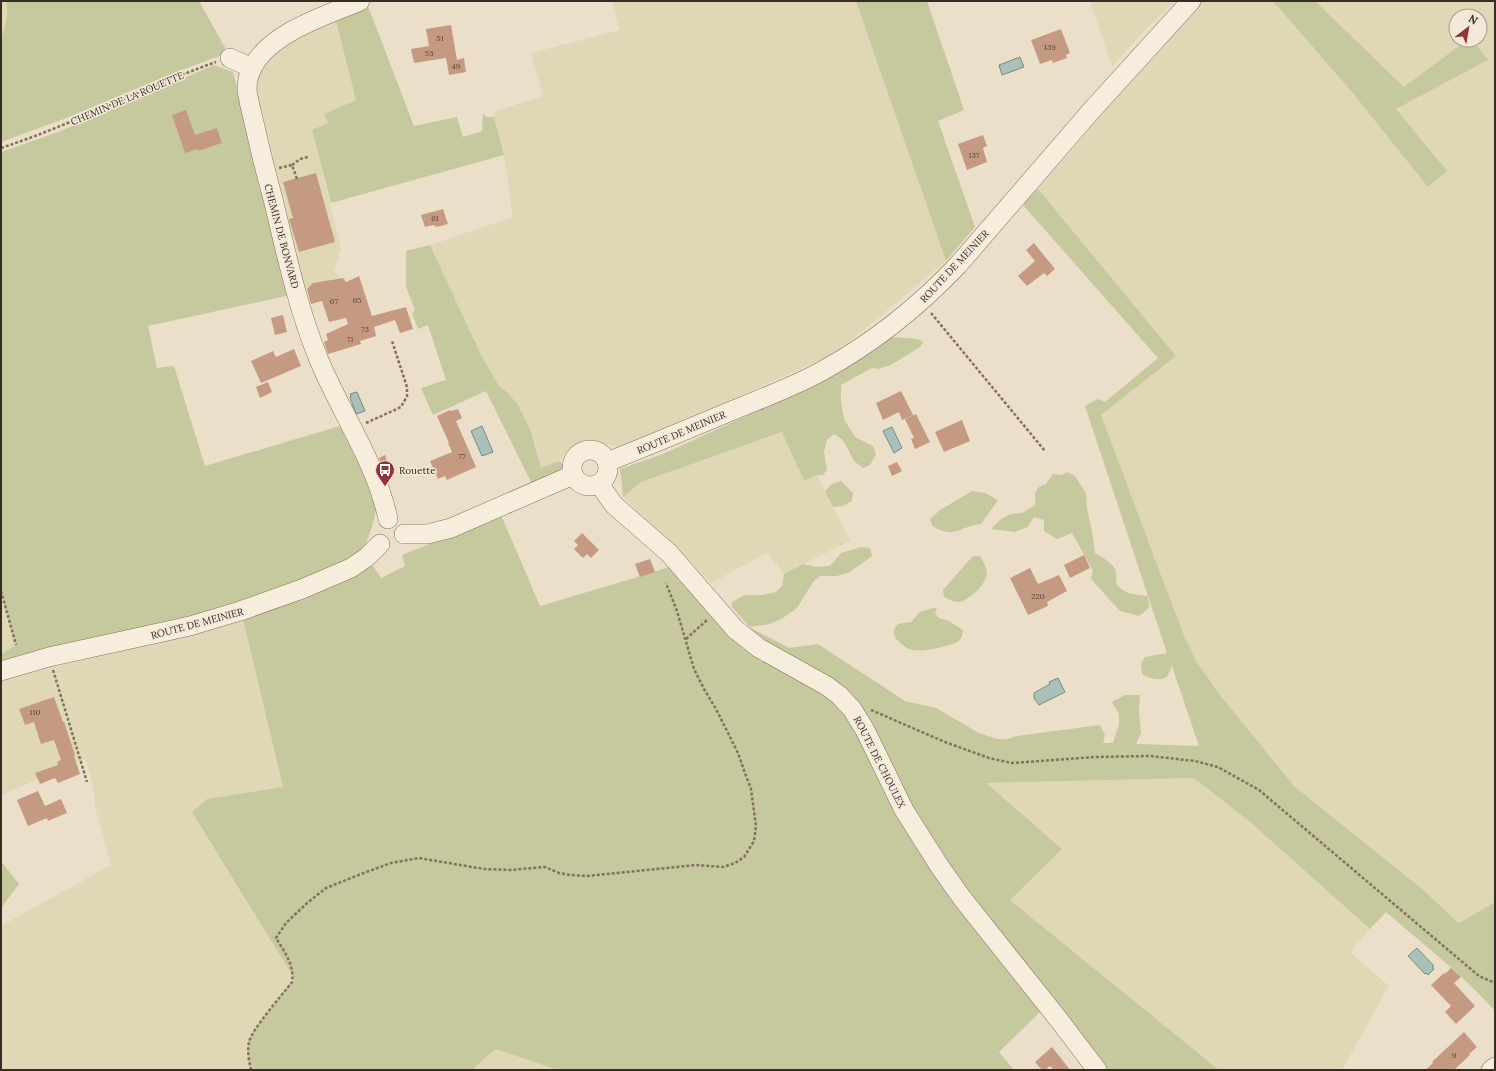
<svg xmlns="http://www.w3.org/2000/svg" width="1496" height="1071" viewBox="0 0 1496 1071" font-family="Lora,serif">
<rect width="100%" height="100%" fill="#ebdfc9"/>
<g fill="#e0d7b7">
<polygon points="1,1 6,1 8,14 6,23 2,36 1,36"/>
<polygon points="612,1 856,1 946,261 853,339 825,358 728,401 619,447 586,440 570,448 560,461 541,469 530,429 518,405 509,394 499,387 481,355 430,245 513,217 504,155 493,112 543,96 531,53 620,30"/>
<polygon points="1090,1 1175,1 1141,34 1112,66"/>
<polygon points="1201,1 1273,1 1352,92 1429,186 1447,171 1396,109 1488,60 1473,40 1480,40 1480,16 1456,16 1456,40 1467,40 1404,87 1315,1 1495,1 1495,902 1459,923 1422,889 1294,786 1221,696 1196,661 1185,638 1165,586 1101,415 1176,356 1038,189 1179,25"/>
<polygon points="336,21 356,100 325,114 328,123 312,130 341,249 334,271 340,278 313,283 305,291 253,101 256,72 282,43"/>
<polygon points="783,432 804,481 817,475 850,541 784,574 767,553 711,583 668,539 623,497 641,482"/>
<polygon points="1,591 16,645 1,654"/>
<polygon points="243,619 283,787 207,799 192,812 295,981 292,982 255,1030 249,1042 248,1053 251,1070 1,1070 1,926 111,865 96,811 93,786 85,759 1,795 1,679 55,664 56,667"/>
<polygon points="1194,778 1250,822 1370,929 1350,952 1389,986 1342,1070 1219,1070 1010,900 985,783"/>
<polygon points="495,1049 558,1070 472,1070"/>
</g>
<g fill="#c6c89e">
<path d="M6,1H199L228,53L176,72L64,119L1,142V36H2C6,24 9,13 6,1Z"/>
<polygon points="856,1 927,1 964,110 938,121 975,227 946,261"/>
<polygon points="1273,1 1315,1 1404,87 1467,40 1473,40 1488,60 1396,109 1447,171 1428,187 1352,92"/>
<polygon points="368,6 414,126 457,117 463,137 482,131 483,113 487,117 494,117 504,155 331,203 312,130 328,123 324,114 356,100 336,21"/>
<path d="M214,65L233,72L291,295L148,326L157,368L174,366L205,466L343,425L377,503C376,514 369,542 362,549C358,554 352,558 347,562L214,613L1,664V654L16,645L1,591V152L58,132Z"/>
<path d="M1038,189L1176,356L1101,415L1165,586L1185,638L1196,661L1221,696L1294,786L1422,889L1459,923L1495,902V1011C1462,974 1423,944 1386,912L1370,929L1250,822L1194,778L986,783L1062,849L1010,900L1219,1070H1106L933,847L864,715L761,640L732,607V602L745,595H762L776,592L782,586L784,574L803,564L816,567L830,566L841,553L861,547L870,548L872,556L850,572L837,576H820L813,582L797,608L783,618L770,624L749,627L789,648L818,644L905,701L936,708L979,733L997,739H1007L1017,736L1100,725L1105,735L1103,743H1113L1119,724V714L1112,702L1125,695H1140L1139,710L1141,733L1136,744L1199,746L1172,666L1167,677C1158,681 1151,679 1142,674L1141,664L1145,657L1167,653L1085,406L1098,399L1105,402L1158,358L1023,205L1031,195Z"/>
<polygon points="430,245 481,355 499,386 509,394 518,405 530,429 541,468 560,461 564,468 532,484 486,391 433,415 421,388 446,380 428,325 418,329 412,313 415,310 406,287 406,251"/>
<polygon points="892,337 918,339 923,342 920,347 891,365 878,369 872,368 841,385 841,402 844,419 855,437 873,446 876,454 870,465 863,468 854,461 843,440 834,434 827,440 824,452 827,470 823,475 817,475 804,481 782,432 641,482 623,497 620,469 663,454 783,399"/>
<path d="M1067,472L1075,476L1086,493L1087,509L1092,531L1095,553C1109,562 1119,565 1116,583C1124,595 1134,594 1148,596L1149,608L1139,616L1120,611L1091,579L1093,571L1072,533L1057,539L1044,531V520L1034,517L1028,527L1015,532L991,529L1001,519L1011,514L1022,513L1035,505V493L1039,487L1046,484L1053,474L1062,475Z"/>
<polygon points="841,481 853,493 852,501 843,506 833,507 825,491 832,484"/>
<path d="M972,491L985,493L998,500L981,524C958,526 958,540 932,526L930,519L940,510Z"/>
<path d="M501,515L540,606L648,574L672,566L796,676L842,708L953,897L1040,1012L999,1052L1014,1070H558L495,1049L472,1070H251C249,1061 247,1051 249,1042C252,1029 282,995 292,982L295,980L192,812L207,799L283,787L243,619L373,566L381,578L405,566L402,555Z"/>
<path d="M973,556H980C983,561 987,568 987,574C985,585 970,600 959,602C953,602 948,599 944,597L943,590Z"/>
<path d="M937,607L935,614L939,618L949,621L963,630C963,634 962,638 959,641C952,646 922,652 913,650C907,649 897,642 894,635C893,631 895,627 898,624L911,622L920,612Z"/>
<polygon points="1,861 19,884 1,908"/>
</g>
<g fill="#aac0b8" stroke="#718d84">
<polygon points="1020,57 1024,67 1002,75 999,65"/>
<polygon points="357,392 365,411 356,414 350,397 351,397 350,394"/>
<polygon points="482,426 493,452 482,456 471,431"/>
<polygon points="892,427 902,448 894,453 883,431"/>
<polygon points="1058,678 1065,692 1039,705 1034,698 1034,693 1050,684 1049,682"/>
<polygon points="1417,948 1434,966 1432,967 1434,969 1428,975 1426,973 1425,974 1408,956"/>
</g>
<g fill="#c59a83">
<polygon points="451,25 457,60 464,58 466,72 449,75 446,58 414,63 411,49 429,46 426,29"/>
<polygon points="1061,29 1070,53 1066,55 1067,58 1053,63 1052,60 1040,64 1031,40"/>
<polygon points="186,110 195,135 217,128 222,143 198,151 198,149 185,153 172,115"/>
<polygon points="983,135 987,146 983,148 987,162 967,170 958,144"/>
<polygon points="316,173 335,242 299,252 289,219 293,218 283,182"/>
<polygon points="443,209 448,224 437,227 433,225 425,227 421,215"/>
<polygon points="1034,243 1055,269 1047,276 1044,273 1027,286 1018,276 1035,261 1026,250"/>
<polygon points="359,276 372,316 406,307 413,329 400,333 395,320 374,327 376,336 360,341 361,344 328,354 324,342 328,340 326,334 348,324 346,318 329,322 322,301 311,304 307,289 313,283 343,278 346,282"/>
<polygon points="283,315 287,332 275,335 271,318"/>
<polygon points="294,349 301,366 261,383 251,361 273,351 276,357"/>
<polygon points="268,382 272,392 260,398 256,387"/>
<polygon points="901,391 913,415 902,420 899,412 883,420 876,403"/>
<polygon points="458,409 462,418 456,421 476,467 447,480 445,476 438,479 430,461 452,452 448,443 449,443 437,416 450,410 451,411"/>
<polygon points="916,414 930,442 915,449 911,439 914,438 905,419"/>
<polygon points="962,420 970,441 944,452 935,432"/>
<polygon points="385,455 388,464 384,469 379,458"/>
<polygon points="897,462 902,471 892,476 888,466"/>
<polygon points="582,533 599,550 591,558 587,554 583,558 574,549 578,545 574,541"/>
<polygon points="1084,555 1090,568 1070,578 1064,565"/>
<polygon points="650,559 655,572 640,577 635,564"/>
<polygon points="1030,568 1038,584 1059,575 1067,591 1047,602 1048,606 1028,615 1010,578"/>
<polygon points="54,697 63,722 64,722 75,755 74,756 80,774 58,783 55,778 40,784 35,773 58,765 57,762 61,760 54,740 41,744 34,722 25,725 19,709"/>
<polygon points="38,791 45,806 61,799 67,813 48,821 47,818 28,826 17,800"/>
<polygon points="1451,968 1461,977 1454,983 1475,1006 1456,1024 1445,1012 1451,1006 1431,985 1444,973 1445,974"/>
<polygon points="1464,1032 1477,1047 1469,1054 1470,1055 1454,1070 1425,1070 1433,1063 1432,1062"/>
<polygon points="1052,1047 1060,1057 1070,1070 1054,1070 1050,1066 1045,1070 1042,1070 1035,1062"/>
</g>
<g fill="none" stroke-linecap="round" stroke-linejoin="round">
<defs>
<g id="minor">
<path d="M360,1C325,16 272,32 253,66C249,73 247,82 247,90C249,104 253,118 256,131C261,154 267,177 273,199C286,253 298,309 319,360C341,413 376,462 388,519"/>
<polyline points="230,58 252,68"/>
<circle cx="590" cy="468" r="18"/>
<path d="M607,462C650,445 693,427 736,409C765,397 795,386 822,371C873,343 918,307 958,265L1091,111L1191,1"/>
<polyline points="599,484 614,505 669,553 735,629 759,648 827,686 839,695 852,709 865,730 904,810 940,867 962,898 1059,1020 1097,1070"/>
<polyline points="404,534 428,534 451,528 573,475"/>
<polyline points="1,671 49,657 190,626 240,611 302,589 351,568 367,557 380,544"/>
<polyline points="1491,1070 1495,1067"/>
</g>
</defs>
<use href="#minor" stroke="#86715f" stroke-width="20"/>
<g stroke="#86715f" stroke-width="2.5" stroke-dasharray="3 2" stroke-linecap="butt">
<path d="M1,148C74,124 143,88 216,62"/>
<polyline points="292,165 300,159 308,157"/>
<polyline points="279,168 292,165 297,179"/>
<polyline points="931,313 1045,451"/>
<polyline points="366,423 401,407 407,396 407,387 392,341"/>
<polyline points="1,591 16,645"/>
<polyline points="686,639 707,620"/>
<polyline points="53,670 87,782"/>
<polyline points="871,710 945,742 989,758 1012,763 1095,757 1150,756 1195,761 1218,767 1259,790 1479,976 1495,983"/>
<path d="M251,1070C249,1061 247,1051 249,1042C252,1029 282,995 292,982C295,966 284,951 276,938L286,923L306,904L326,888L361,874L391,863L419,858L484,869L510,870L545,867L559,873L570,875L587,876L696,865L723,867L735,863L744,857L754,841L756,826L751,789L745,773L738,753L716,709L704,689L694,669L677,611L666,583"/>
</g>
<use href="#minor" stroke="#f6eddc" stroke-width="19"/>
</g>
<defs>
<symbol id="bus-pin" viewBox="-11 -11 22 30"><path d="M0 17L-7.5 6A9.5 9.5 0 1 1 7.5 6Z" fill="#8f353c" stroke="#f3e9d8"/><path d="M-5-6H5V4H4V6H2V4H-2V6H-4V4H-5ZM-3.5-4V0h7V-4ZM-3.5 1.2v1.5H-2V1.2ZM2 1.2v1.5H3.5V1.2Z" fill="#fff"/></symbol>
</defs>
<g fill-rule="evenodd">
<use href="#bus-pin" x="374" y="459" width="22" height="30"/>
</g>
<g text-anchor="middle" stroke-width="3" stroke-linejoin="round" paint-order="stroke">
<g font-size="8" fill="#5b473a">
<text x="440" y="41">51</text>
<text x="1050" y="50">139</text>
<text x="429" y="56">53</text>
<text x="456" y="69">49</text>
<text x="974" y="158">137</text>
<text x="435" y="221">61</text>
<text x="357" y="303">65</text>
<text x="334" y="304">67</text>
<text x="365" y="332">73</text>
<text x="350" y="342">71</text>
<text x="462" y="459">77</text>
<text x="1038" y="599">220</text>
<text x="35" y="715">110</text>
<text x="1454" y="1058">9</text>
</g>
<g font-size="10" fill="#382b22" stroke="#f3e9d8">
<text transform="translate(127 98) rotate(-23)" y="4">CHEMIN DE LA ROUETTE</text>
<text transform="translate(282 236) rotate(75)" y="4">CHEMIN DE BONVARD</text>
<text transform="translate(954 266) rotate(-47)" y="4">ROUTE DE MEINIER</text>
<text transform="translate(681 432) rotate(-23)" y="4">ROUTE DE MEINIER</text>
<text transform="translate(197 623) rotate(-15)" y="4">ROUTE DE MEINIER</text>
<text transform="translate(880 762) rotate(63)" y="4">ROUTE DE CHOULEX</text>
</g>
<g font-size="10" fill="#382b22" stroke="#f3e9d8" text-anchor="start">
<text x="399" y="474">Rouette</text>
</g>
</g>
<rect width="1496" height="1071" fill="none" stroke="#382b22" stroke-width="4"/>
<g transform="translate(1468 28) rotate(31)"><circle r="19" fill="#f3e9d8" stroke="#a89d8f"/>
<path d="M0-3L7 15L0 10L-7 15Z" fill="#8f353c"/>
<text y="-6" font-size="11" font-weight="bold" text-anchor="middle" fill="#382b22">N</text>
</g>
</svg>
